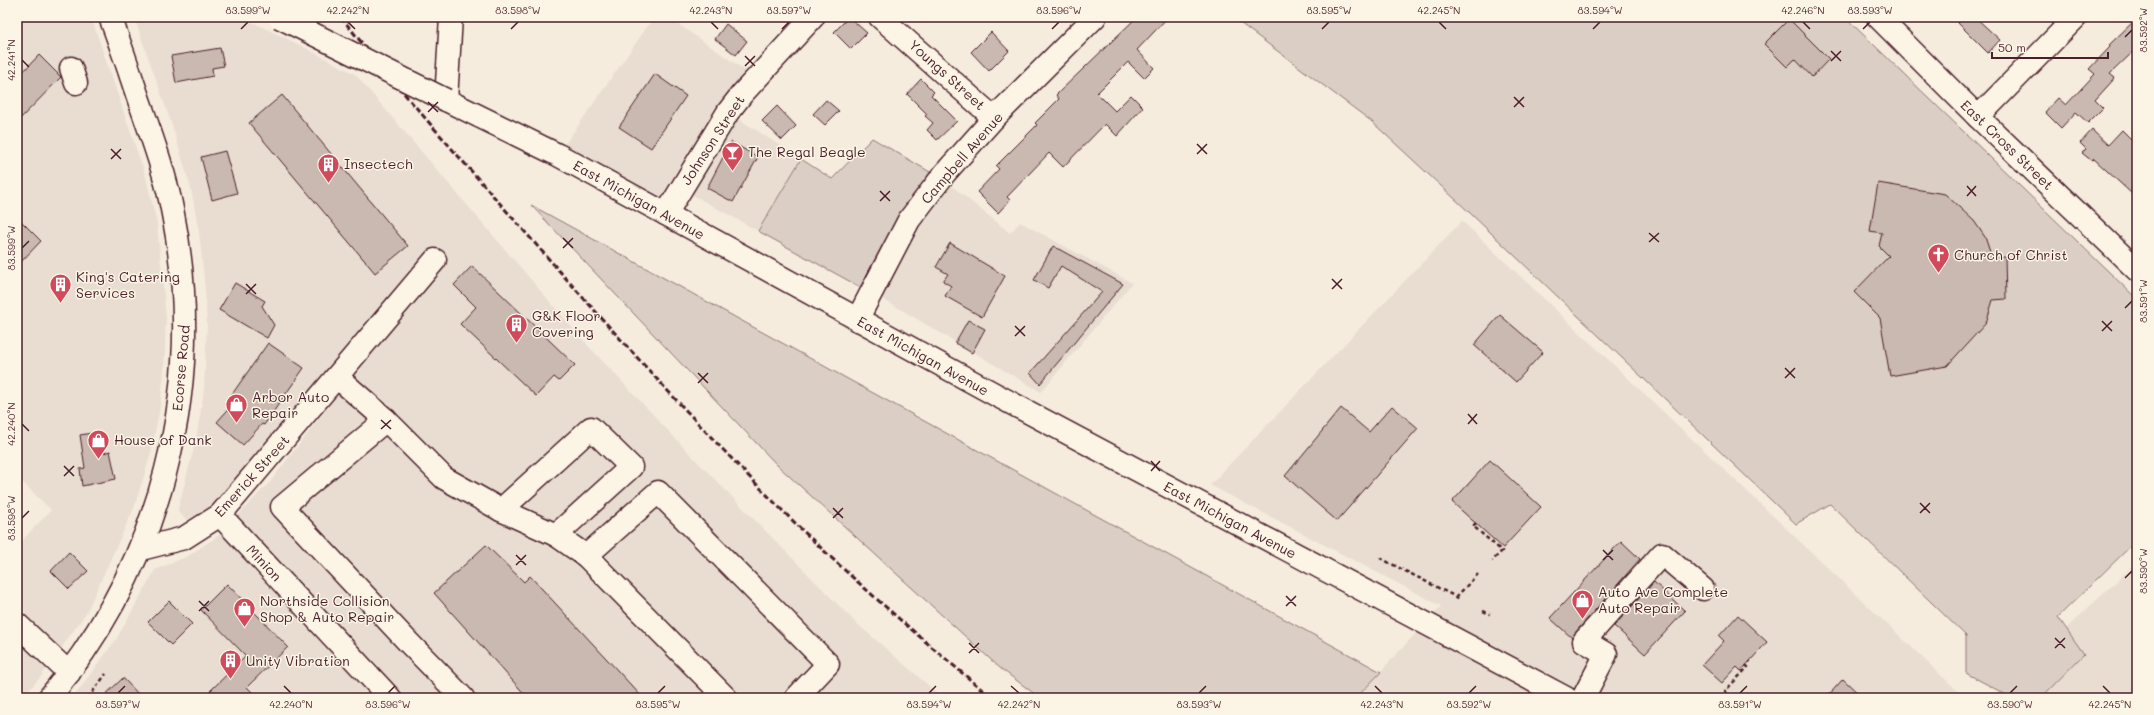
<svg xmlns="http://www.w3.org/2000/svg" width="2154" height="715" viewBox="0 0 2154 715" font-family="Mali,sans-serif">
<rect width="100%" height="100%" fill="#f5ecde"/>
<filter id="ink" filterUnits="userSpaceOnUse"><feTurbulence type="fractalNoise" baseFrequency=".025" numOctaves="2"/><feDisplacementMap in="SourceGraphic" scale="8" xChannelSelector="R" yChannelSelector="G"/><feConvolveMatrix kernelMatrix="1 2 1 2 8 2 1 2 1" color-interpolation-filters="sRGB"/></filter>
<g filter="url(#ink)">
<g fill="#e8ddd0">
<polygon points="17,17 91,17 145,174 157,223 166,318 164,372 160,407 151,453 134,508 86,613 42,675 22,698 17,698 17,546 51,510 17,477"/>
<polygon points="134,17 241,17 298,44 355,74 580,337 689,453 855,622 943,698 73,698 117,638 155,570 188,556 218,536 270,482 351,377 209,507 189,519 186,519 179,513 178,509 196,440 204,390 207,326 205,289 199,232 191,189 174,131"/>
<polygon points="654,17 668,17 756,78 728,112 801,159 758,231 682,189 666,214 559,153"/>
<polygon points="942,178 1010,233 1020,222 1132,283 1041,392 871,292"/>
<polygon points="1462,221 1965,698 1356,698 1441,606 1210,485"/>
<polygon points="2137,562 2137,698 1992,698"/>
</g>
<g fill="#dbcec4" stroke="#927678">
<polygon points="1232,17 1845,17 2137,299 2137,540 2058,617 2084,654 2041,698 2012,698 1966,673 1966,636 1830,504 1796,524 1469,212 1371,121"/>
<polygon points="872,138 930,172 884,242 860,287 758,231 801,159 832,179"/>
<polygon points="531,205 1381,672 1356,698 1040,698 1000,668 777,465"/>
</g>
<g fill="#cab9b1" stroke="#4a1f2b">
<polygon points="849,17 867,33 851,49 834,32"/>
<polygon points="1137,17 1168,17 1137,50 1154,68 1144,78 1128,62 1097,93 1115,111 1131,95 1143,107 1117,136 1105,124 1063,167 1049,153 1007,197 1010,200 998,213 977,192 999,169 996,166 1037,125 1035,123 1059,99 1056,95"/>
<polygon points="1952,17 1975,17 2000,40 1988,53"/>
<polygon points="2137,18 2137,48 2110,74 2115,78 2095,100 2103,108 2088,123 2076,112 2061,128 2045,112 2058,98 2066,105 2095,74 2089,69 2110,47 2109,45"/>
<polygon points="1789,19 1829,59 1812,77 1795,59 1787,67 1764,44"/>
<polygon points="726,24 747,41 736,55 715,39"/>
<polygon points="991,32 1009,51 989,71 971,52"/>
<polygon points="220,48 224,66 212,68 213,76 176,83 171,56"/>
<polygon points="39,55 61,77 17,122 17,78"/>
<polygon points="655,74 686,96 651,148 619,127"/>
<polygon points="921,79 934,92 931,95 957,121 937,140 927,130 933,123 925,116 927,114 907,94"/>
<polygon points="282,95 408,246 375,273 249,123"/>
<polygon points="826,100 839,111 825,125 813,114"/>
<polygon points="777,106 796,126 782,140 762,121"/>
<polygon points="2092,130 2108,145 2122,130 2137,145 2137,186 2131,193 2094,159 2092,161 2082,153 2086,149 2080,143"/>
<polygon points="731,142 758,157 733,202 707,188"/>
<polygon points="225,151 237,193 212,200 201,157"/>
<polygon points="1878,183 1945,194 1974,221 1985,237 1992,258 2005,257 2006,299 1993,300 1986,323 1947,366 1890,376 1880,318 1854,292 1889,256 1879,246 1882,233 1870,231"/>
<polygon points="17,217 41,241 17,266"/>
<polygon points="950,243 1005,276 982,317 945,296 951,286 943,281 948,274 936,267"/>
<polygon points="1053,246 1123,284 1040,384 1030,373 1102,292 1061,266 1048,288 1034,280"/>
<polygon points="472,266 575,365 559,381 554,377 536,396 460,324 476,307 454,285"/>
<polygon points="235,283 265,301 262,306 274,325 267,338 219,310"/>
<polygon points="1500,315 1543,352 1516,382 1474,345"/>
<polygon points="968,320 985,329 972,353 955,343"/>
<polygon points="268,343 304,368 264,425 262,424 243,445 217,422 233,404 228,400"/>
<polygon points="1392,406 1418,428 1337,521 1285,476 1341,408 1369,432"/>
<polygon points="98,432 104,453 110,451 116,479 82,486 80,469 85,468 80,435"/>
<polygon points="1490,460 1541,507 1503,548 1452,502"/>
<polygon points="1621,541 1640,559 1575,633 1572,638 1550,618"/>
<polygon points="486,545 524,582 530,576 643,698 528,698 434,593"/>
<polygon points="69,552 88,571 69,589 51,571"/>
<polygon points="1654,582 1685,611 1645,654 1614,626"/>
<polygon points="227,584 288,647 247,687 258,698 217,698 210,691 246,656 201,610"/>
<polygon points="169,601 192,624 171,645 148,622"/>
<polygon points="1738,615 1767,642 1741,671 1737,667 1722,683 1702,665 1724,641 1719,636"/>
<polygon points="123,678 142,698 102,698"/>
<polygon points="1843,679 1863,698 1826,698"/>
</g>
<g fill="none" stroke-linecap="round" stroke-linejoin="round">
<defs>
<g id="minor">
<polyline points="880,17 994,118"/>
<polyline points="1878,17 1978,117 2137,270"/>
<polyline points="71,68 76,83"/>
<polyline points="446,100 451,17"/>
<polyline points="1978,117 2076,17"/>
<polyline points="666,214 728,112 742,94 813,17"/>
<polyline points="857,320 909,220 945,173 994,118 1095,17"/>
<polyline points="337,377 386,420 444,478 501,510 556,535 586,556 726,698"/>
<polyline points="386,420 282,507 410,644 463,698"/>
<polyline points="501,510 591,428 631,467 556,535"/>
<polyline points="220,515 390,698"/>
<polyline points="141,549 184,538 220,515 435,260"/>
<polyline points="586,556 658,492 828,664 796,698"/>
<polyline points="17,624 69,673"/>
<polyline points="1583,698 1606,654 1584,641 1662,554 1703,589"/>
</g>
<g id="major">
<polyline points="446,100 558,155 998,396 1566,698"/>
<path d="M49,698C161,563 207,387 173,214C166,176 153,140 140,103C130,74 121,45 110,17"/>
</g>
</defs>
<use href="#minor" stroke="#4a1f2b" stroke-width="25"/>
<use href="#major" stroke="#4a1f2b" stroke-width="25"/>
<g stroke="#4a1f2b" stroke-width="2.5" stroke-dasharray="4 3" stroke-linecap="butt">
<polyline points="1476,523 1473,526 1502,551 1492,561"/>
<polyline points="1380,558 1460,599"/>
<polyline points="1456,597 1478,574"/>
<polyline points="1483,611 1490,614"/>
<polyline points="88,698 106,674"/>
<polyline points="1732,698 1725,691 1748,667 1745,665"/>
</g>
<use href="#minor" stroke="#fcf5e5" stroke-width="22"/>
<use href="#major" stroke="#fcf5e5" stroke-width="22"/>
<path stroke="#4a1f2b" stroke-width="3" stroke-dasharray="6 3" stroke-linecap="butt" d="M341,17C395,85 453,150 510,215C596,313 682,409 773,501C842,571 917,635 992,698"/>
<defs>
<polyline id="major-bridge" points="279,17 446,100"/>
</defs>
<use href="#major-bridge" stroke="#4a1f2b" stroke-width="25" stroke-linecap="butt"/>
<use href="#major-bridge" stroke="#fcf5e5" stroke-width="22"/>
</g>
</g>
<path fill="none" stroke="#4a1f2b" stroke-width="1.5" d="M348,22L355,29M711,22L718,29M1439,22L1446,29M1803,22L1810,29M241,29L248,22M511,29L518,22M782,29L789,22M1052,29L1059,22M1322,29L1329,22M1593,29L1600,22M1863,29L1870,22M2125,37L2132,30M1831,51L1841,61M745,56L755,66M22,60L29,67M1831,61L1841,51M745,66L755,56M1514,97L1524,107M428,102L438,112M1514,107L1524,97M428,112L438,102M1197,144L1207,154M111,149L121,159M1197,154L1207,144M111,159L121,149M1967,186L1976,196M880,191L890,201M1967,196L1976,186M880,201L890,191M1649,233L1659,242M563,238L573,248M1649,242L1659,233M22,248L29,241M563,248L573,238M1332,279L1342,289M246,284L256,294M1332,289L1342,279M246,294L256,284M2125,308L2132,301M2102,321L2112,331M1015,326L1025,336M2102,331L2112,321M1015,336L1025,326M1785,368L1795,378M698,373L708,383M1785,378L1795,368M698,383L708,373M1468,414L1477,424M381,420L391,429M22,424L29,431M1468,424L1477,414M381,429L391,420M1151,461L1160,471M64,466L74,476M1151,471L1160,461M64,476L74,466M1920,503L1930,513M833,508L843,518M1920,513L1930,503M22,518L29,511M833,518L843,508M1603,550L1613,560M516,555L526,565M1603,560L1613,550M516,565L526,555M2125,578L2132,571M1286,596L1296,606M199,601L209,611M1286,606L1296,596M199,611L209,601M2055,638L2065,648M969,643L979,653M2055,648L2065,638M969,653L979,643M284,686L291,693M1011,686L1019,693M1375,686L1382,693M2103,686L2110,693M118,693L125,686M388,693L395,686M658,693L665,686M929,693L936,686M1199,693L1206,686M1469,693L1476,686M1740,693L1747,686M2010,693L2017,686"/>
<defs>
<symbol id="bar-pin" viewBox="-11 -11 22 30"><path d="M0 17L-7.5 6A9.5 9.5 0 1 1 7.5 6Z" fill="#d1495b" stroke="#fcf5e5"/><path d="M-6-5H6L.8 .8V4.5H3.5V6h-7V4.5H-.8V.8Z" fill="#fff"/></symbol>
<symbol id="building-pin" viewBox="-11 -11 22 30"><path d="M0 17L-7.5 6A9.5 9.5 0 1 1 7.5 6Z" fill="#d1495b" stroke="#fcf5e5"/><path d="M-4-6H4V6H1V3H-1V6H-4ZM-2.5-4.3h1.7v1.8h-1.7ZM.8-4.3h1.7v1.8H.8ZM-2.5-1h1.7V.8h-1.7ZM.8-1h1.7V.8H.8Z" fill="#fff"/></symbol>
<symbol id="church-pin" viewBox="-11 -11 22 30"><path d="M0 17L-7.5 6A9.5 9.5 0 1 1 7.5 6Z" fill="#d1495b" stroke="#fcf5e5"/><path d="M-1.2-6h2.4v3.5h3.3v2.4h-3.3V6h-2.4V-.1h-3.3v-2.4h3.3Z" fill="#fff"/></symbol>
<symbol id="shop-pin" viewBox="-11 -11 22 30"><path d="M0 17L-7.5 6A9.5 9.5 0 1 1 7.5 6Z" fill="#d1495b" stroke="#fcf5e5"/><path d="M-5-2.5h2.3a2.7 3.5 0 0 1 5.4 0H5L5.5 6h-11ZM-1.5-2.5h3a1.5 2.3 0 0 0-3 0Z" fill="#fff"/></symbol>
</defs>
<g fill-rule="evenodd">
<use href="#bar-pin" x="720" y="140" width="25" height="34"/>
<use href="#building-pin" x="316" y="152" width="25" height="34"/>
<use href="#church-pin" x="1926" y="242" width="25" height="34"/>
<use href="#building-pin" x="48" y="272" width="25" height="34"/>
<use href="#building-pin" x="504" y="312" width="25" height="34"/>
<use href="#shop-pin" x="224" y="392" width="25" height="34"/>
<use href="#shop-pin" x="86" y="428" width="25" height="34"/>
<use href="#shop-pin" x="1570" y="588" width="25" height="34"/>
<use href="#shop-pin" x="232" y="596" width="25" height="34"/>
<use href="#building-pin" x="218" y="648" width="25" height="34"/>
</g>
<g text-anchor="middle" stroke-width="3" stroke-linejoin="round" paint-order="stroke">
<g font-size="14" fill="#4a1f2b" stroke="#fcf5e5">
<text transform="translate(947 75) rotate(42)" y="5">Youngs Street</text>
<text transform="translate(713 140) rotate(-57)" y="5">Johnson Street</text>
<text transform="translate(2007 145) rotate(44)" y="5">East Cross Street</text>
<text transform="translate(962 158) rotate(-49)" y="5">Campbell Avenue</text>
<text transform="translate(639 200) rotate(29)" y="5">East Michigan Avenue</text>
<text transform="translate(923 356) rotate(29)" y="5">East Michigan Avenue</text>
<text transform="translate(181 368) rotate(-85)" y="5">Ecorse Road</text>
<text transform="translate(252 476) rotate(-48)" y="5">Emerick Street</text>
<text transform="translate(1230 520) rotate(28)" y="5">East Michigan Avenue</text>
<text transform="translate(264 563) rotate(47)" y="5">Minion</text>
</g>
<g font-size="14" fill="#4a1f2b" stroke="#fcf5e5" text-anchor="start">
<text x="748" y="157">The Regal Beagle</text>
<text x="344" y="169">Insectech</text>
<text x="1954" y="260">Church of Christ</text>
<text x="76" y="282">King's Catering<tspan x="76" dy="16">Services</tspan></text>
<text x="532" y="321">G&amp;K Floor<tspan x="532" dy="16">Covering</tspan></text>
<text x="252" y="402">Arbor Auto<tspan x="252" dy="16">Repair</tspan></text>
<text x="114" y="445">House of Dank</text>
<text x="1598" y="597">Auto Ave Complete<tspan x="1598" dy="16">Auto Repair</tspan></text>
<text x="260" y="606">Northside Collision<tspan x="260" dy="16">Shop &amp; Auto Repair</tspan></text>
<text x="246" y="666">Unity Vibration</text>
</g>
</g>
<rect width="2154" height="715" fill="none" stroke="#fcf5e5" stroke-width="44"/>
<path d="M1992 52v6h116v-6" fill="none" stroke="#4a1f2b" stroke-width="2"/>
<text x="1998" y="52" font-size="12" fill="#4a1f2b" stroke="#fcf5e5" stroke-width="3" paint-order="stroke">50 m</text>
<rect x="22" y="22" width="2110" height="671" fill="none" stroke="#4a1f2b" stroke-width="1.5"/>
<g font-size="10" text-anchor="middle" fill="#4a1f2b">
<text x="248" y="14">83.599°W</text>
<text x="348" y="14">42.242°N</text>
<text x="518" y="14">83.598°W</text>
<text x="711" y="14">42.243°N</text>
<text x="789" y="14">83.597°W</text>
<text x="1059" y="14">83.596°W</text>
<text x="1329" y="14">83.595°W</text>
<text x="1439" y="14">42.245°N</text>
<text x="1600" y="14">83.594°W</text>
<text x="1803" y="14">42.246°N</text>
<text x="1870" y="14">83.593°W</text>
<text transform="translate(2143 30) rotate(-90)" y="4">83.592°W</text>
<text transform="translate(11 60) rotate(-90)" y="4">42.241°N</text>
<text transform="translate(11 248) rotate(-90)" y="4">83.599°W</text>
<text transform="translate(2143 301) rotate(-90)" y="4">83.591°W</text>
<text transform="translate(11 424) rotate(-90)" y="4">42.240°N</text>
<text transform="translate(11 518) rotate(-90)" y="4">83.598°W</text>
<text transform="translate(2143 571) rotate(-90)" y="4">83.590°W</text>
<text x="118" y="708">83.597°W</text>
<text x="291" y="708">42.240°N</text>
<text x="388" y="708">83.596°W</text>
<text x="658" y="708">83.595°W</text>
<text x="929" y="708">83.594°W</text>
<text x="1019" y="708">42.242°N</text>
<text x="1199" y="708">83.593°W</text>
<text x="1382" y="708">42.243°N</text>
<text x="1469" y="708">83.592°W</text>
<text x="1740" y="708">83.591°W</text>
<text x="2010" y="708">83.590°W</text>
<text x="2110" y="708">42.245°N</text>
</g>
</svg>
